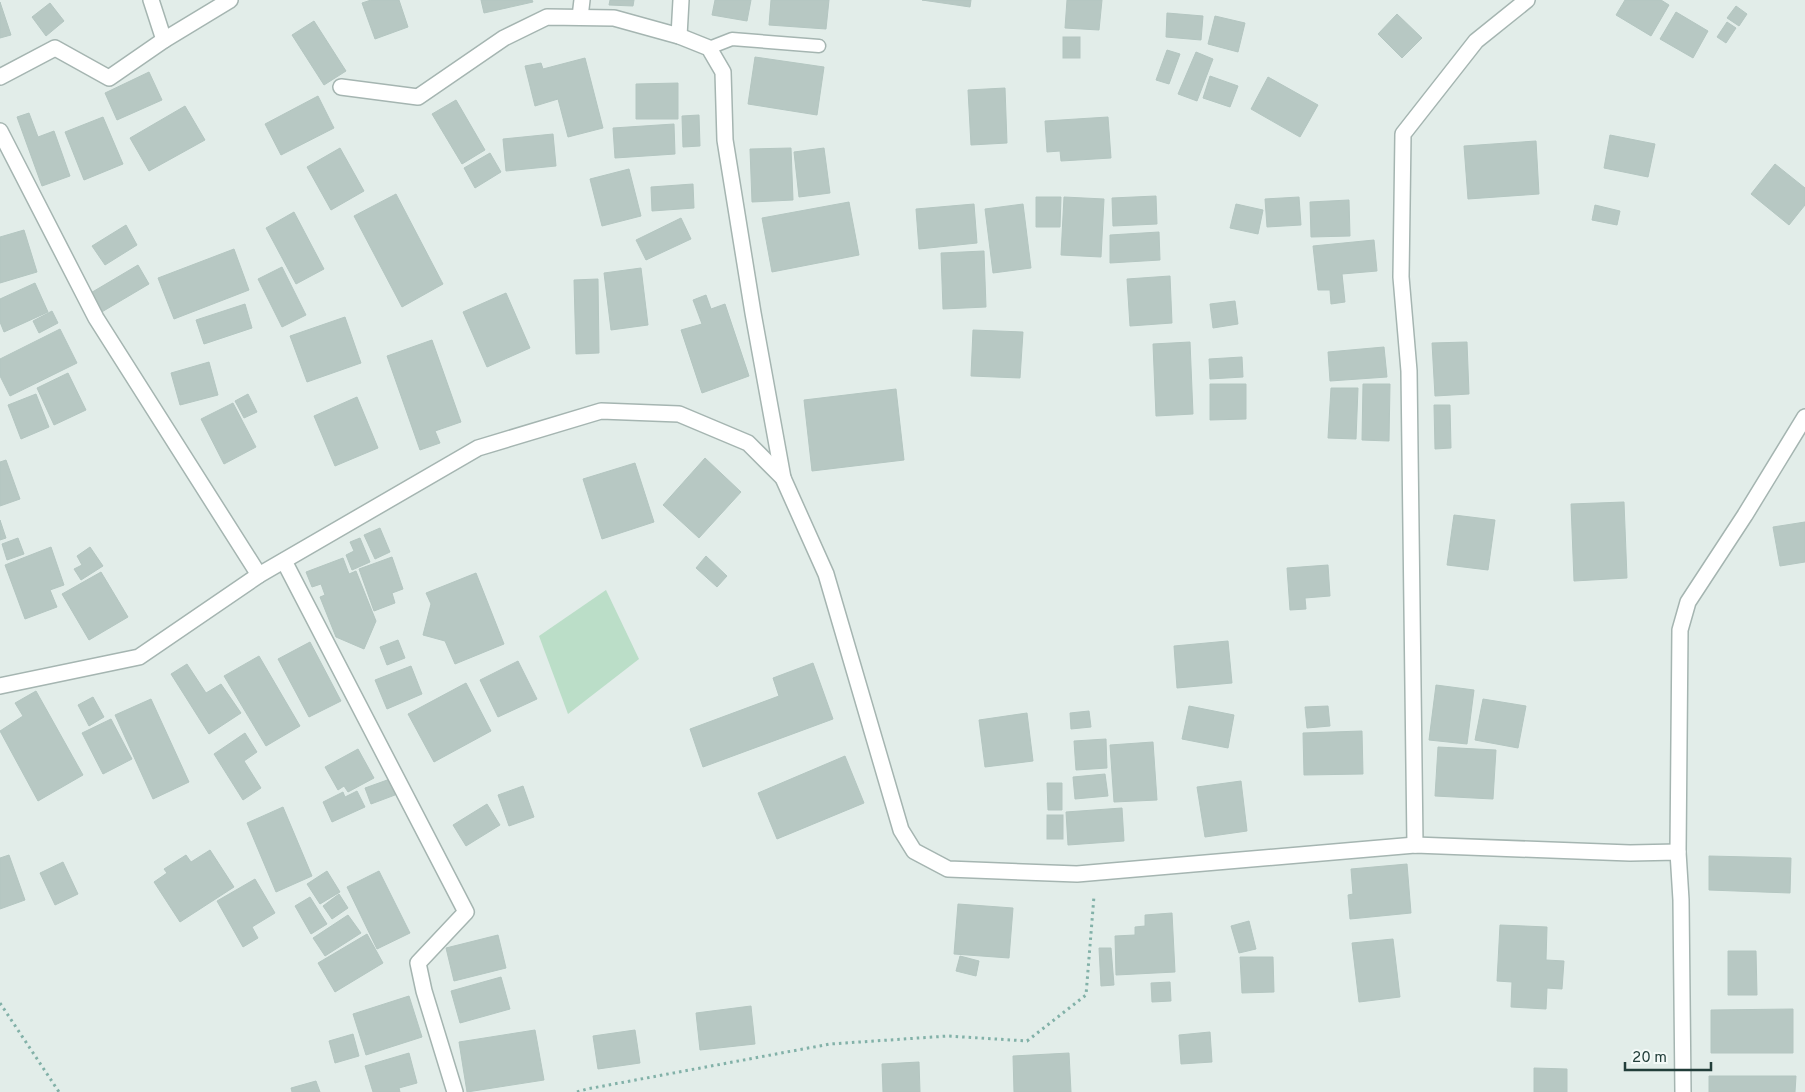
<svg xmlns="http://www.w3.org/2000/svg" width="1805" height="1092" viewBox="0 0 1805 1092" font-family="Overpass,sans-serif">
<rect width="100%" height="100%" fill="#e2ede9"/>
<polygon fill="#bbdec8" points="606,590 639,659 568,714 539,636"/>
<g fill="#b7c8c3" stroke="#b4c6c1">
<polygon points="371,0 399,0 408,27 375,39 362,3"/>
<polygon points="481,0 532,0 533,2 484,13"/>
<polygon points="610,0 634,0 633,6 609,5"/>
<polygon points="715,0 751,0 747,21 712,15"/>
<polygon points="771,0 829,0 826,29 769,25"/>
<polygon points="922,0 971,0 970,7"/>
<polygon points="1067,0 1102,0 1099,30 1065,28"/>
<polygon points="1625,0 1661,0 1669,5 1651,36 1616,15"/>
<polygon points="0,2 11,35 0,38"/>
<polygon points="50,3 64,21 46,36 32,17"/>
<polygon points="1736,6 1747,14 1739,26 1727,18"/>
<polygon points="1676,12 1708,31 1693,58 1660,39"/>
<polygon points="1167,13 1203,16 1201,40 1166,37"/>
<polygon points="1397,14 1422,38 1402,58 1378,34"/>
<polygon points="1215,16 1245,23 1238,52 1208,44"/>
<polygon points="314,21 346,71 324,85 292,35"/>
<polygon points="1727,22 1736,28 1726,43 1717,37"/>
<rect x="1063" y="37" width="17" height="21"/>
<polygon points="1167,50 1180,54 1169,84 1156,80"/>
<polygon points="1196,52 1213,59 1197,101 1178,94"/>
<polygon points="755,57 824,67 817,115 748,104"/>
<polygon points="585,58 603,128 568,137 558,99 535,106 525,66 541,63 543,69"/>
<polygon points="149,72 162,100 117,120 105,93"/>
<polygon points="1210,76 1238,86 1230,107 1203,98"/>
<polygon points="1268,77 1318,105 1300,137 1251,109"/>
<polygon points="678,83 678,119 636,119 636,84"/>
<polygon points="1005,88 1007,143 971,145 968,90"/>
<polygon points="318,96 334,128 281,155 265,124"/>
<polygon points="456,100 485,150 462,164 432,114"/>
<polygon points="185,106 205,140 149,171 130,138"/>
<polygon points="29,113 38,137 54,131 70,176 42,186 17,117"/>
<polygon points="699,115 700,146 683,147 682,116"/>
<polygon points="103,117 123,164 84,180 65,132"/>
<polygon points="1108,117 1111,158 1061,161 1060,151 1047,152 1045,121"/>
<polygon points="674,124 675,154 615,158 613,128"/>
<polygon points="553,134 556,166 506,171 503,139"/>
<polygon points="1610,135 1655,144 1648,177 1604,168"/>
<polygon points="1536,141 1539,194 1468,199 1464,146"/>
<polygon points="340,148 364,191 331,210 307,167"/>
<polygon points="791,148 793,200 752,202 750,149"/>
<polygon points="824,148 830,193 799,197 794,152"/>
<polygon points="490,153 501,172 475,188 464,168"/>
<polygon points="1775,164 1805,188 1805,205 1789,225 1751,194"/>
<polygon points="629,169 641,216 602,226 590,179"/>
<polygon points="693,184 694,208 652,211 651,187"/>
<polygon points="396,194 443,284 402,307 354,216"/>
<polygon points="1156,196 1157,224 1113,226 1112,198"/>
<polygon points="1036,197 1061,197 1060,227 1036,227"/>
<polygon points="1064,197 1104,199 1101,257 1061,255"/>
<polygon points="1299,197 1301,225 1267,227 1265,199"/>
<polygon points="1349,200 1350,236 1311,237 1310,202"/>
<polygon points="849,202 859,255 772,272 762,218"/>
<polygon points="974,204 977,243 919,249 916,209"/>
<polygon points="1023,204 1031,268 993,273 985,209"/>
<polygon points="1236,204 1263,210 1258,234 1230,228"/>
<polygon points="1595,205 1620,211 1617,225 1592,220"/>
<polygon points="294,212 324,269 296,284 266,228"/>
<polygon points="681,218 691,239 646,260 636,240"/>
<polygon points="126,225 137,245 105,265 92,246"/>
<polygon points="24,230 37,272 0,283 0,237"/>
<polygon points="1159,232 1160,260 1110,263 1110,235"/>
<polygon points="1374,240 1377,271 1342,274 1345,302 1331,304 1330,290 1318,290 1313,246"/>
<polygon points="234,249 249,290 174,319 158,278"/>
<polygon points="984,251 986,307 943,309 941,253"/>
<polygon points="138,265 149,284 100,313 89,294"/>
<polygon points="282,267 306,315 282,327 258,279"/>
<polygon points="641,268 648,325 611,330 604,273"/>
<polygon points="1170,276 1172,323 1130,326 1127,279"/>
<polygon points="598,279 599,353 576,354 574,280"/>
<polygon points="35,283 48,312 4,332 0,322 0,299"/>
<polygon points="506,293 530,348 487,367 463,312"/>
<polygon points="706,295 711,309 725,304 749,376 702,393 681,330 702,324 693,300"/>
<polygon points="1235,301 1238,324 1213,328 1210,304"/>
<polygon points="245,304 252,328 204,344 196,320"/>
<polygon points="52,311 58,323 39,333 33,321"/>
<polygon points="345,317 361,363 307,382 290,336"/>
<polygon points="60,329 77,363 10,396 0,376 0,359"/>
<polygon points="973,330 1023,332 1020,378 971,376"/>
<polygon points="432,340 461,422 435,431 440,443 420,450 387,356"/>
<polygon points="1190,342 1193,414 1156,416 1153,344"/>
<polygon points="1467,342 1469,394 1435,396 1432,343"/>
<polygon points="1384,347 1387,377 1330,381 1328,352"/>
<polygon points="1242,357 1243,377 1210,379 1209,359"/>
<polygon points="209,362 218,395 180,405 171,373"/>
<polygon points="68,373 86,410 54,425 37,388"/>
<polygon points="1210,384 1246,384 1246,419 1210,420"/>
<polygon points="1363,384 1390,384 1389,441 1362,440"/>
<polygon points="1331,388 1358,388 1356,439 1328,438"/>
<polygon points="896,389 904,460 812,471 804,400"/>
<polygon points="36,394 49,427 21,439 8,405"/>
<polygon points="248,394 257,412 244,418 235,401"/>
<polygon points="357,397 378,448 335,466 314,416"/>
<polygon points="233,403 256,447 224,464 201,419"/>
<polygon points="1434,405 1450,405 1451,448 1435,449"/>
<polygon points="705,458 741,492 699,538 663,505"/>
<polygon points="6,460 20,499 0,506 0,462"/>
<polygon points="635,463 654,522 602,539 583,479"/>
<polygon points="1624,502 1627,578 1574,581 1571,504"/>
<polygon points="1454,515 1495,520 1488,570 1447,565"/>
<polygon points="0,520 6,538 0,540"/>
<polygon points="1805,522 1805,562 1780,566 1773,527"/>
<polygon points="380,528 390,552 375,559 364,535"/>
<polygon points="18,538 24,554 7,560 2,544"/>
<polygon points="360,538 370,562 352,570 346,555 354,551 350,542"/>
<polygon points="51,547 64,585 50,590 57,607 25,619 5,565"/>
<polygon points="90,547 103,566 81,580 74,569 82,565 77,556"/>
<polygon points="706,556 727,576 717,587 696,568"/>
<polygon points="392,557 403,589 392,593 395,603 374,611 359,569"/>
<polygon points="343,558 349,574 356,571 376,621 364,649 336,637 320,597 325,595 321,584 312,587 306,572"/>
<polygon points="1328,565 1330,596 1305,598 1306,609 1290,610 1287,568"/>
<polygon points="101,572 128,617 89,640 62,594"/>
<polygon points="476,573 504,644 455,664 445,641 423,635 431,604 426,593"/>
<polygon points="398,640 405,658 387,665 380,647"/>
<polygon points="1228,641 1232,683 1177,688 1174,646"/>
<polygon points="310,642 341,701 309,717 278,659"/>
<polygon points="259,656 300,726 266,746 224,676"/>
<polygon points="518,661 537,699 498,717 480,680"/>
<polygon points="813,663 833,719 703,767 690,729 779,696 773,678"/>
<polygon points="187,664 206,693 221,684 241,713 209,734 171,674"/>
<polygon points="411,666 422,694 387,709 375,680"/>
<polygon points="466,683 491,731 434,762 408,714"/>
<polygon points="1436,685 1474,690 1467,744 1429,740"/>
<polygon points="36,691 83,775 38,801 0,731 23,716 15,703"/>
<polygon points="93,697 104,717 89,726 78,705"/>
<polygon points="151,699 189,782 153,799 115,715"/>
<polygon points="1483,699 1526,706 1518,748 1475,740"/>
<polygon points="1189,706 1234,715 1228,748 1182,739"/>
<polygon points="1328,706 1330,726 1307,728 1305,707"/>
<polygon points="1089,711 1091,727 1071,729 1070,713"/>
<polygon points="1027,713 1033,761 985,767 979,720"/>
<polygon points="111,719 132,759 103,774 82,733"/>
<polygon points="1362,731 1363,774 1304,775 1303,733"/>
<polygon points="245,733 257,752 244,761 261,788 243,800 214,754"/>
<polygon points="1106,739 1107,768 1076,770 1074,741"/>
<polygon points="1153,742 1157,800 1114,802 1110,745"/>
<polygon points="1438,747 1496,750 1493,799 1435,796"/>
<polygon points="358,749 374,778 348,792 344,786 338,790 325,767"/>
<polygon points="845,756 864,803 777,839 758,793"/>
<polygon points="1105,774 1108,796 1075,799 1073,777"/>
<polygon points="390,779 395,795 371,804 365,788"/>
<polygon points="1241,781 1247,831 1205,837 1197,787"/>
<polygon points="1047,783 1062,783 1062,810 1048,810"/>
<polygon points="523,786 534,817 509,826 498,795"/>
<polygon points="357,791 365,807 332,822 323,802 343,792 345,797"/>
<polygon points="487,804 500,825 466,846 453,825"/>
<polygon points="283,807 312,876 276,892 247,823"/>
<polygon points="1122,808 1124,841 1068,845 1066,812"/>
<rect x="1047" y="815" width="16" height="24"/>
<polygon points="210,850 234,887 180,922 154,882 167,873 164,869 186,855 191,862"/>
<polygon points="9,855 25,900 0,909 0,858"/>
<polygon points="1709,856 1791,858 1790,893 1709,890"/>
<polygon points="63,862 78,894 55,905 40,873"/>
<polygon points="1407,864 1411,913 1350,919 1348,895 1353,894 1351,869"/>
<polygon points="327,871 340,892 320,904 307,884"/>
<polygon points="379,871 410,933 377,949 347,887"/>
<polygon points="255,879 275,913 252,927 258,938 243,947 217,901"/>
<polygon points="339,894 348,908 332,919 323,906"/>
<polygon points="310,897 327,924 311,934 295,906"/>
<polygon points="958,904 1013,908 1009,958 954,954"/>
<polygon points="1172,913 1175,972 1116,975 1115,936 1135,935 1135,927 1145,926 1145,915"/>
<polygon points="348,915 361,933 325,956 313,938"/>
<polygon points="1249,921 1256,949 1239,953 1231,926"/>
<polygon points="1500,925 1547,927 1546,960 1564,961 1562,989 1547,988 1546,1009 1511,1007 1512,982 1497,981"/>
<polygon points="367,934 383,963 335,992 318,963"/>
<polygon points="498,935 506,968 454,981 446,948"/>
<polygon points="1393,939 1400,997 1359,1002 1352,943"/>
<polygon points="1099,948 1111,948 1114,985 1101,986"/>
<polygon points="1728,951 1756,951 1757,995 1728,995"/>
<polygon points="960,956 979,961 976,976 956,971"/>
<polygon points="1240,957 1273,957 1274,992 1242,993"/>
<polygon points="501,977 510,1009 460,1023 451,991"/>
<polygon points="1170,982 1171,1001 1152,1002 1151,983"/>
<polygon points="409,996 422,1037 366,1055 353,1014"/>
<polygon points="751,1006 755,1044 700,1050 696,1013"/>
<polygon points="1793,1009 1793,1053 1711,1053 1711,1010"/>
<polygon points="535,1030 544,1080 467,1092 459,1042"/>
<polygon points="635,1030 640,1063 598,1069 593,1036"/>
<polygon points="1210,1032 1212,1062 1181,1064 1179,1035"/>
<polygon points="353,1034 359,1056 335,1063 329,1041"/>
<polygon points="409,1053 417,1083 399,1088 400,1092 373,1092 365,1066"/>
<polygon points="1069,1053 1071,1092 1014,1092 1013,1056"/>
<polygon points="919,1062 920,1092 883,1092 882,1064"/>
<polygon points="1534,1068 1567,1069 1567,1092 1534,1092"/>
<polygon points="1709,1076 1796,1076 1795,1092 1709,1092"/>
<polygon points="316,1081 320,1092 292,1092 291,1088"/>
</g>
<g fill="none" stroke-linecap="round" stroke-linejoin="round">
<defs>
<polyline id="service" points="709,48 732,39 819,46"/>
<g id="minor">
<polyline points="580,17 582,0"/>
<polyline points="679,36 681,0"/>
<polyline points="164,40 230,0"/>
<polyline points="0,77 55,48 109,78 164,40 151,0"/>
<polyline points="341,87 418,97 504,38 547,17 614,18 679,36 709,48 723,72 725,140 753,313 783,478"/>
<polyline points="0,131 96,318 259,575"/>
<polyline points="284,561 466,912 418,963 424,991 455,1092"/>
<polyline points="0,686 139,657 259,575 478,448 601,411 679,414 748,443 783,478 826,574 901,830 914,851 948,869 1077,874 1415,845 1630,853 1678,852 1681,900 1683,1092"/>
<polyline points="1415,845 1409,371 1401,277 1403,134 1476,41 1527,0"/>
<polyline points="1678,852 1680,630 1688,602 1745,515 1805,417"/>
</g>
</defs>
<use href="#service" stroke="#a5b5b1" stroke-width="15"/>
<use href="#minor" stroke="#a5b5b1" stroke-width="18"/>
<g stroke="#82b1a8" stroke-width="3" stroke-dasharray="2.5 4" stroke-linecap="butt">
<polyline points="0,1003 59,1092"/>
<polyline points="577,1092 587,1089 830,1044 948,1036 1027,1041 1086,995 1094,896"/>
</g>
<use href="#service" stroke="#fff" stroke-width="12"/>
<use href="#minor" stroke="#fff" stroke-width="15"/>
</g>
<path d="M1625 1062v8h86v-8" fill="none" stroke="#223e3a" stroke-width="2.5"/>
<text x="1632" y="1062" font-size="15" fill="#223e3a" stroke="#f3f9f7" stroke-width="4" paint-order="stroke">20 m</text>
</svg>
